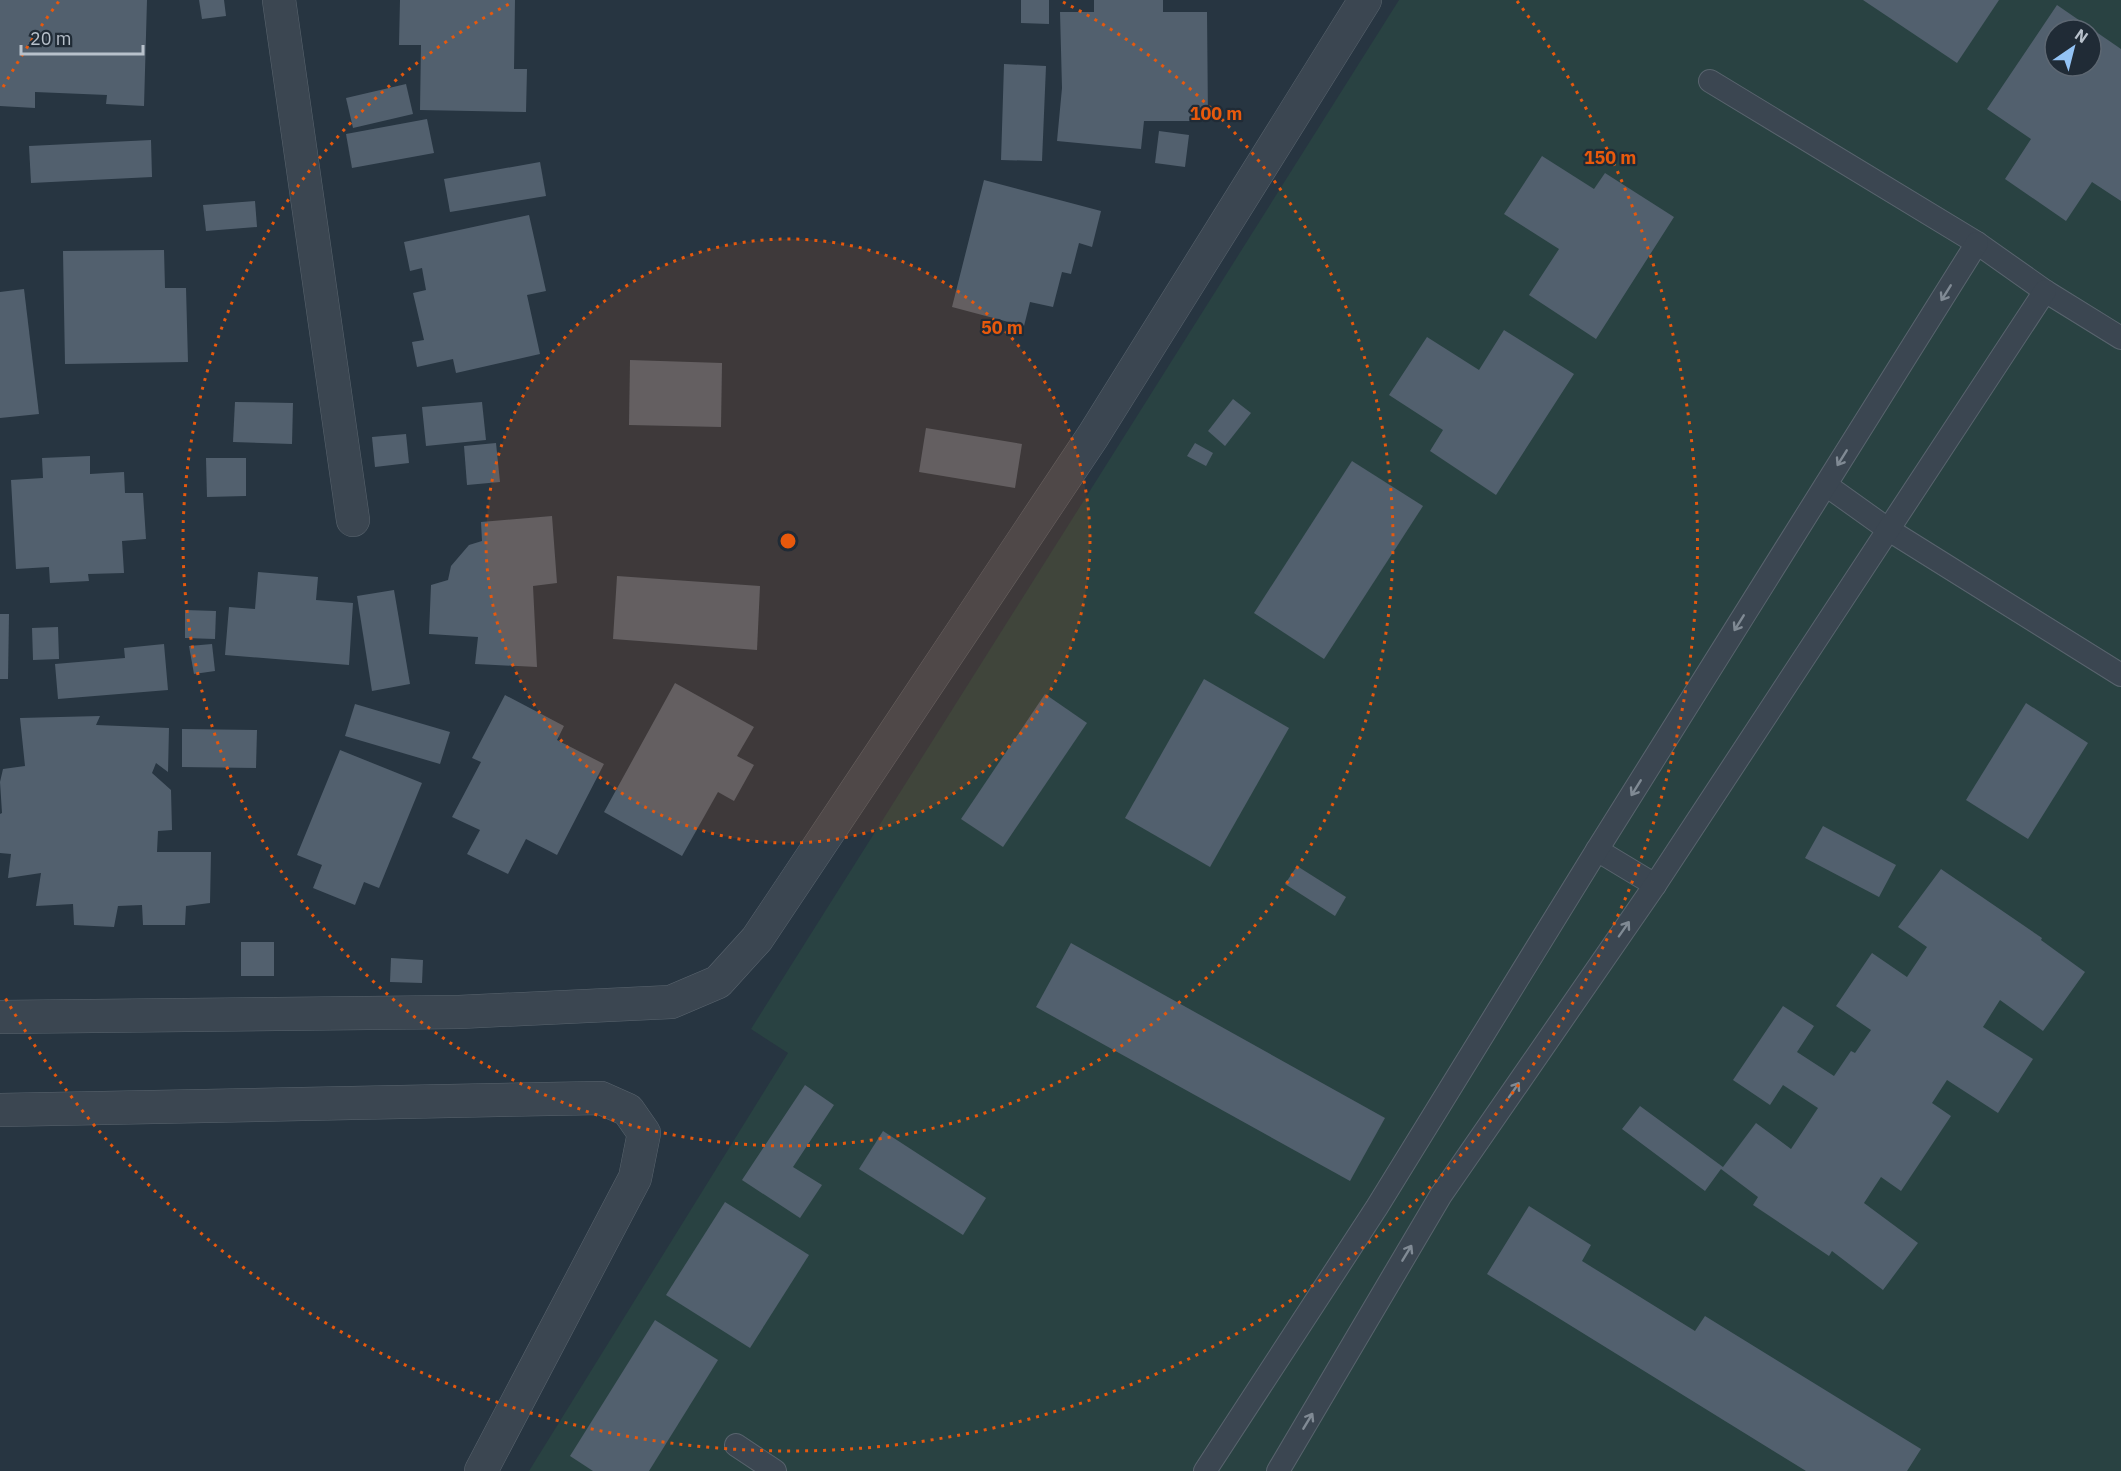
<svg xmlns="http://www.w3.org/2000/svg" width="2121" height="1471" viewBox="0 0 2121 1471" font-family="'IBM Plex Sans',sans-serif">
<rect width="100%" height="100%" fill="#273541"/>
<path fill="#294242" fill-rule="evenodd" d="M1399,0H2121V1471H529L788,1053L751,1029ZM2055,30H2091V66H2055Z"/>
<g fill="#52606e" fill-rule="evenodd">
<polygon points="0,0 147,0 144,106 106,104 107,95 35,92 35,108 0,106"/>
<polygon points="199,0 224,0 226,16 202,19"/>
<polygon points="400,0 515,0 514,69 527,69 526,112 420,110 421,45 399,45"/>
<polygon points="1021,0 1049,0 1049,24 1021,23"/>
<polygon points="1094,0 1163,0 1163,12 1207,12 1208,121 1144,121 1141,149 1057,141 1062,88 1060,12 1094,12"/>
<polygon points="1863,0 1999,0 1957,63"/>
<path d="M2057,5L2121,49V201L2092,182L2066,221L2005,179L2031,139L1987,109ZM2055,30H2091V66H2055Z"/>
<polygon points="1004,64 1046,66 1042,161 1001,160"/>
<polygon points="406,84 413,114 353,128 346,98"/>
<polygon points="427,119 434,153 352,168 346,134"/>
<polygon points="1159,131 1189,135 1185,167 1155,163"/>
<polygon points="151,140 152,177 31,183 29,146"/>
<polygon points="1542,156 1594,189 1605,173 1674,217 1596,339 1529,295 1559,249 1504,214"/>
<polygon points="540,162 546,196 450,212 444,179"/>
<polygon points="984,180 1101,211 1092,247 1079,243 1071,274 1062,272 1053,307 1030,302 1024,326 952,307"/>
<polygon points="255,201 257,227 206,231 203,205"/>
<polygon points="529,215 546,291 527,295 540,354 456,373 453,359 417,367 412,342 424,340 413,293 426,290 422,268 410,271 404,242"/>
<polygon points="164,250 165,288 186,288 188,362 65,364 63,251"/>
<polygon points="24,289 39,414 0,418 0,292"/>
<polygon points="1504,330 1574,374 1496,495 1430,451 1443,430 1389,395 1427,337 1479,370"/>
<polygon points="630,360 722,363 721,427 629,425"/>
<polygon points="1233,399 1251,413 1225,446 1208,431"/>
<polygon points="235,402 293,403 292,444 233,442"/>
<polygon points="482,402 486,440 426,446 422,407"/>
<polygon points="926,428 1022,444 1015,488 919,472"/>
<polygon points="406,434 409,463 375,467 372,437"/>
<polygon points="496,443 500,482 467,485 464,446"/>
<polygon points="1195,443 1213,453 1206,466 1187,456"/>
<polygon points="90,456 90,474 124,472 125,493 143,493 146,539 122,541 124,573 88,574 89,581 50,583 49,567 16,569 11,480 43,478 42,458"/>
<polygon points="206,458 246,458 246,496 207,497"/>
<polygon points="1352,461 1423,506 1324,659 1254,613"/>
<polygon points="552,516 557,583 533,586 537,667 475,664 478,637 429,634 431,585 448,580 451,566 469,545 482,541 481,522"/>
<polygon points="258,572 318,577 316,600 353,603 349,665 225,655 229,607 255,609"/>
<polygon points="617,576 760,586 757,650 613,639"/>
<polygon points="394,590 410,684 372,691 357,596"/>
<polygon points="185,610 216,611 215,639 185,638"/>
<polygon points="0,614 9,614 8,679 0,679"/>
<polygon points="58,627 59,659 33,660 32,628"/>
<polygon points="164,644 168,690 58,699 55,664 125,658 124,648"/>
<polygon points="212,644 215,671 194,674 189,646"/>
<polygon points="1204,679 1289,728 1210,867 1125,818"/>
<polygon points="675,683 754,727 737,756 754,765 734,801 718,792 682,856 604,812"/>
<polygon points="1045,694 1087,723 1003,847 961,819"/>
<polygon points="505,695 564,726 557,740 604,764 557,855 526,839 508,874 467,854 480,830 452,817 481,762 472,758"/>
<polygon points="2026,703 2088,743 2028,839 1966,800"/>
<polygon points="355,704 450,732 440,764 345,736"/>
<polygon points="100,716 96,725 169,728 168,772 156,763 152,773 171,790 172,830 158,831 157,852 211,852 210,903 186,906 185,925 143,925 142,905 118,906 114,927 74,925 73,904 36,906 41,873 8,878 11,854 0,853 0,814 2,813 0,782 3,769 25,766 20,718"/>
<polygon points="182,729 257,730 256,768 182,767"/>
<polygon points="340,750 422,783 379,888 364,882 355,905 313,888 322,865 297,855"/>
<polygon points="1823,826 1896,865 1879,897 1805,858"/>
<polygon points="1297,866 1346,897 1335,916 1285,884"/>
<polygon points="1941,869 2042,938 2041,940 2085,972 2043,1031 2000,1000 1983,1027 2033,1059 1998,1113 1947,1080 1932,1103 1951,1116 1901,1191 1881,1177 1864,1203 1918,1243 1883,1290 1832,1251 1829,1256 1753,1205 1758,1197 1721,1169 1705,1191 1622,1129 1640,1106 1723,1167 1756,1123 1791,1149 1818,1108 1783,1085 1770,1105 1733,1080 1783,1006 1814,1026 1797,1052 1834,1076 1851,1051 1855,1053 1871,1030 1836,1006 1872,953 1907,977 1927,947 1898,927"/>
<rect x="241" y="942" width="33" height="34"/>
<polygon points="1071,943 1385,1118 1350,1181 1036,1007"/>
<polygon points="391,958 423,960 422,983 390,982"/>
<polygon points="805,1085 834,1105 793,1167 822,1185 800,1218 742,1180"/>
<polygon points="883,1131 986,1198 963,1235 859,1169"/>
<polygon points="725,1202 809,1255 750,1348 666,1295"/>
<polygon points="1529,1206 1591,1245 1582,1261 1695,1331 1705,1316 1921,1449 1907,1471 1806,1471 1487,1274"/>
<polygon points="655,1320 718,1360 649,1471 593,1471 570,1456"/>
</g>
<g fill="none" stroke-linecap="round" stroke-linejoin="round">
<defs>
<g id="service">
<polyline points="1710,81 1977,243 2045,291 2121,338"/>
<polyline points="1826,485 1889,530 2121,675"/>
<polyline points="1597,850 1655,885"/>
<polyline points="736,1445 775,1471"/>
<polyline points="1205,1471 1377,1207 1597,850 1977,243"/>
<polyline points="1278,1471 1441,1195 1655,885 2045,291"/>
</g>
<g id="minor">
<polyline points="279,0 353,520"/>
<polyline points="0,1017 459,1012 671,1002 718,982 757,939 1093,436 1365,0"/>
<polyline points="0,1110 601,1098 628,1110 644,1133 635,1178 481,1471"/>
</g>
</defs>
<use href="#service" stroke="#59646e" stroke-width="24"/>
<use href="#minor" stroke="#59646e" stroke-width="34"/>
<use href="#service" stroke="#3b4651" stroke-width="22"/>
<use href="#minor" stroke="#3b4651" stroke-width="33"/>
</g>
<defs><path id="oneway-shaft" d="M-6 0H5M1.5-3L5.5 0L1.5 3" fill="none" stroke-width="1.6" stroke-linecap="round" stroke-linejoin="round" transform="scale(1.5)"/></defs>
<g stroke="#808a94">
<use href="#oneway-shaft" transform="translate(1946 293) rotate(122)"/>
<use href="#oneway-shaft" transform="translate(1842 458) rotate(122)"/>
<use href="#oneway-shaft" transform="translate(1739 623) rotate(122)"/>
<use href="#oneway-shaft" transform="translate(1636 788) rotate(122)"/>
<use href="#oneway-shaft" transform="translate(1624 929) rotate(-55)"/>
<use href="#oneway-shaft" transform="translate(1514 1090) rotate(-55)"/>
<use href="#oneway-shaft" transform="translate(1407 1253) rotate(-59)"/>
<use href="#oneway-shaft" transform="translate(1308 1421) rotate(-59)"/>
</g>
<circle cx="788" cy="541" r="302" fill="#e8590c" fill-opacity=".12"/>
<g fill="none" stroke="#e8590c" stroke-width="3" stroke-dasharray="3 6">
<circle cx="788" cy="541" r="302"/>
<path d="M1063 2A605 605 0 1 1 513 2"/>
<path d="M3 87A907 907 0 0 1 59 1M1517 1A907 907 0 1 1 3 994"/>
</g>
<circle cx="788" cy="541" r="9" fill="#e8590c" stroke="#202b36" stroke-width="3"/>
<g font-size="18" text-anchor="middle" font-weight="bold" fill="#e8590c" stroke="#202b36" stroke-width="4.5" stroke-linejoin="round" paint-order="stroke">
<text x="1216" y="120">100 m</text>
<text x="1610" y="164">150 m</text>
<text x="1002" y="334">50 m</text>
</g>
<g transform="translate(2073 48) rotate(35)"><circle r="28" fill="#202b36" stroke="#5d6772" stroke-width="1.5"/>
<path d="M0-4.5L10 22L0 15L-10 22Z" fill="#93c3f5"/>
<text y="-9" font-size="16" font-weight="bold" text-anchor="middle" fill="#b8c1cb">N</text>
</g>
<path d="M21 45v9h122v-9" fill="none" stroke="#b8c1cb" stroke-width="3"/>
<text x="30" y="45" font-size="18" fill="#b8c1cb" stroke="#202b36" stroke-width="4.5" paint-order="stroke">20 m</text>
</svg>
